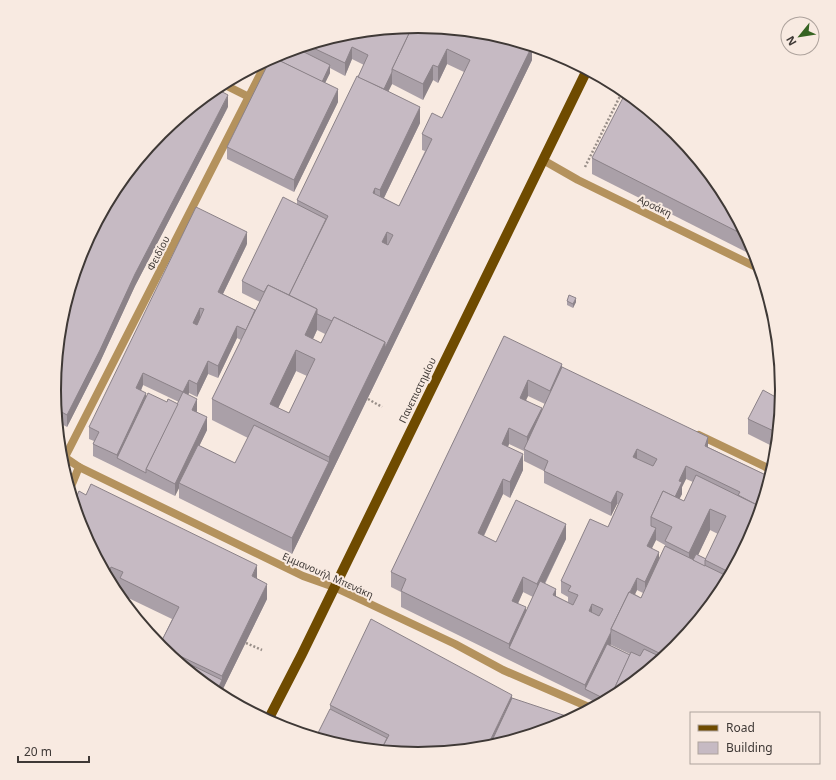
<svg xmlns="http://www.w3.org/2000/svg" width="836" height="780" viewBox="0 0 836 780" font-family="'Noto Sans',sans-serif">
<rect width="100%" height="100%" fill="#f8eae1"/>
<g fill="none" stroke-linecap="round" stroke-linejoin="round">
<g stroke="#988e88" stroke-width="2.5" stroke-dasharray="2 2" stroke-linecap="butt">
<polyline points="585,167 623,90"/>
<polyline points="368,399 382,407"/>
<polyline points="246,643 262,650"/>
</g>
<g stroke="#b4925d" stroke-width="8">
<polyline points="223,84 249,97"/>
<polyline points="543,160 578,180 760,269"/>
<polyline points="699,435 772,470"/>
<polyline points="60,454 79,467 303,576 334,587 455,644 503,670 591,708"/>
<polyline points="65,457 268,59"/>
<polyline points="70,489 79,467"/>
</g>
<polyline stroke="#8f6721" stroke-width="8" points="546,50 586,71"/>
<polyline stroke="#6f4b00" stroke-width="10" points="268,720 302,654 587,70"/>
</g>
<g fill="#aaa0a8" fill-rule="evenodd">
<path d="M347,33L532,46V60L292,554L179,498V488L175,496L93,456V444L94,441L89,439V427L247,244L223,294L255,310L260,302L242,293V281L297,204V200L364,65L352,59L345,76L330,68V73L325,83L338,102L294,192L227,159V147L267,67L266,66V61L279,54ZM447,64L464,72L442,118L422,134V150L425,151L399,206L384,198L420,123L388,92L392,84L423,100L433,80L438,83ZM317,330L325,334L321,343L313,339ZM237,338L241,340L212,399V420L248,438L235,463L199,446L207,430L196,412L197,411L188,395L189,393L197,397L208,374L218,378ZM296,371L307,376L289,413L278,408ZM143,385L179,402L178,404L167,402L146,397L141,391Z"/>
<polygon points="228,107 135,286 100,362 67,427 58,422 57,424 54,390"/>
<polygon points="592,158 721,188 754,251 756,257 592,174"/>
<polygon points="567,301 576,302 573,308 567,305"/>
<path d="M504,336L708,447L770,477L754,530L721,592L675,648L620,693L599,704L401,607V592L391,587V572ZM528,396L545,404L542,411L526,400ZM509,444L524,451V461L544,471V483L611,516L617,504H618L608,527L561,581V593L568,597V602L556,596L545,584L566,539L496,542L484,536L503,494L510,498L523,470L508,447ZM686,479L693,482L684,501L679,499L682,494V487ZM710,530L718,534L706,559L698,555ZM656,540L665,545V546L659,559L652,548ZM637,590L643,593L641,598L635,594ZM523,592L533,597L526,611L518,604ZM611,644V645L630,654V655L610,645Z"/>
<polygon points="781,400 776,448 748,434 748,419"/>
<polygon points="82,529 257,579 267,599 220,695 216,693 160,647 159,646 172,619 120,594 120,587 111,583"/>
<polygon points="512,695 512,698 418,754 330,709 330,705"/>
</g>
<g fill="#8b8288">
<polygon points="532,46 532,60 292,554 292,538 329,462 329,457 385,342"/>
<polygon points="352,47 352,59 345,76 345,63"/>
<polygon points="447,49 447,64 438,83 438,67"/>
<polygon points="330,65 330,73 320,93 320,85"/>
<polygon points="433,65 433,80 423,100 423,84"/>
<polygon points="392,72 392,84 382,104 382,92"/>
<polygon points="338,89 338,102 294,192 294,180"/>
<polygon points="228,95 228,107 135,286 100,362 67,427 67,415 135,274"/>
<polygon points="420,107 420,123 380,206 380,190"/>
<polygon points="375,188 375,204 373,193"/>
<polygon points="247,232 247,244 218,304 218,292"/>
<polygon points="387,232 387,247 382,242"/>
<polygon points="576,298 576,302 573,308 573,304"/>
<polygon points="200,308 200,320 193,335 193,323"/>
<polygon points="317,309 317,330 306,354 305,335"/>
<polygon points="237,326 237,338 218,378 218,366"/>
<polygon points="296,350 296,371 270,425 270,404"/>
<polygon points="208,361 208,374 197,397 197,384"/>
<polygon points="562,364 562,379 550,406 550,391"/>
<polygon points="143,373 143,385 136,401 136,388"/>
<polygon points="189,380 189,393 183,405 183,392"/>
<polygon points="528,380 528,396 520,413 520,398"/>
<polygon points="146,393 146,406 117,458 117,455"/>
<polygon points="197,399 197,411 192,422 192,410"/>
<polygon points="542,408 542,424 527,451 527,437"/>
<polygon points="58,410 58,422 57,424 56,414"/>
<polygon points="207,417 207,430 181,484 179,483 179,488 175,496 175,484"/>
<polygon points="509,428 509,444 502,460 502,444"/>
<polygon points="708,437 708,450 705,446"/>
<polygon points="637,449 637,461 633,457"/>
<polygon points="523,454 523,470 510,498 510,482"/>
<polygon points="686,466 686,479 682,487 682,494 671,516 671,504 679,481"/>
<polygon points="503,479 503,494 478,548 478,533"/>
<polygon points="617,491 617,504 611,516 611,503"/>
<polygon points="710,509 710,530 691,570 689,569 689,553"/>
<polygon points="566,524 566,539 537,599 537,584"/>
<polygon points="656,528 656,540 647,558 647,546"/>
<polygon points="659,552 659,564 645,594 645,582"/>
<polygon points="257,565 257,580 252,576"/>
<polygon points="111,567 111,584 107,576"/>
<polygon points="523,577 523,592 512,616 512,601"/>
<polygon points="637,578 637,590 617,632 612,630"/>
<polygon points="267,584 267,599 220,695 216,693 222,680 222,676"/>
<polygon points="556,589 556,601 553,595"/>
<polygon points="592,604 592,616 589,611"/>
<polygon points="526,607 526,623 509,648 509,644"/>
<polygon points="611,632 611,644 588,691 585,689 585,697 585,685"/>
<polygon points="512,695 512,711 489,747 487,747"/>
</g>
<g fill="#c6bac3" stroke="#8b8288" fill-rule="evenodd">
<path d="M418,26L489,33L532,46L385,348V342L334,317L332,321L317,314V309L289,295L328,216L297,200L357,76L420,107L380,190L375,188L373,193L399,206L432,139L422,134L432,113L442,118L470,60L447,49L438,67L433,65L423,84L392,69L412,27ZM387,232L393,235L388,245L382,242Z"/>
<polygon points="412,27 392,69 392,72 384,89 358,77 368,55 352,47 345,63 307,45 347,33"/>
<polygon points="296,48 330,65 322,82 272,57 279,54"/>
<polygon points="272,57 338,89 294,180 227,147 271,58"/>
<polygon points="215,88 228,95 135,274 100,350 67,415 58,410 56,414 54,390 61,319 82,250 115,188 161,132"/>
<polygon points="626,92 676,133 721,188 746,236 592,158"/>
<polygon points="283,197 326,219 289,295 268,285 264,292 242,281"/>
<path d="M196,207L247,232L218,292L255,310L246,330L237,326L218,366L208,361L197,384L189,380L183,392L143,373L136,388L146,393L117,455L93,444L99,432L89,427ZM200,308L204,309L197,325L193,323Z"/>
<path d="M268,285L317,309L305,335L321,343L334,317L385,342L329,457L212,399ZM296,350L315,359L289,413L270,404Z"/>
<polygon points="569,295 576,298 573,304 567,301"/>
<polygon points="504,336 562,364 550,391 528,380 520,398 542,408 527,437 509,428 502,444 523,454 510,482 503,479 478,533 496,542 516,500 566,524 537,584 523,577 512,601 526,607 509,644 401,591 406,579 391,572"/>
<path d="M562,367L708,437L705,446L770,477L761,507L738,495L740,492L686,466L679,481L682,482L675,497L663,491L651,517V526L656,528L647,546L659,552L645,582L637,578L630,592H629L611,629V632L585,685L509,648L540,581L556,589L553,595L573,605L578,595L568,591L571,586L561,581L590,519L608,527L623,494L617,491L611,503L544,471L548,461L524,449ZM637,449L657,459L653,466L633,457ZM592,604L603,609L599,616L589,611Z"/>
<polygon points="763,390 781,400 778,433 748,419"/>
<polygon points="183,392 197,399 192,410 207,417 175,484 146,469"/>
<polygon points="148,393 167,402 168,399 178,404 146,469 146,473 117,458"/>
<polygon points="254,425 329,462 292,538 179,483 198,445 235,463"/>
<polygon points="696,475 761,507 754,530 731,573 705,560 726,516 710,509 689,553 665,541 672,527 651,517 663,491 684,501"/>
<polygon points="91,484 257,565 252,576 267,584 222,676 159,646 179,607 120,578 123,572 111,567 107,576 82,529 74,502 79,491 86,495"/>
<polygon points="665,546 729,577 721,592 675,648 665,656 611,629 629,592 641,598"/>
<polygon points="696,554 706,559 705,560 705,566 693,560"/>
<polygon points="371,619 512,695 487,747 418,754 381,750 389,735 330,705"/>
<polygon points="607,644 630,655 610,698 607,700 585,689"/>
<polygon points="644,649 663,658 620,693 610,698 631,652 640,656"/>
<polygon points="169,654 222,680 216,693"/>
<polygon points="512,698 572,718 557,726 489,747"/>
<polygon points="581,708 587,710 577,716"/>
<polygon points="330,709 387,738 381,750 347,747 316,737"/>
</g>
<g text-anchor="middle" stroke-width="4" stroke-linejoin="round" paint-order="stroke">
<g font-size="10" fill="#3f3936" stroke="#f8eae1">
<text transform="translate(655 206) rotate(26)" y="4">Αρσάκη</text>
<text transform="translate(158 253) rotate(-63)" y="4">Φειδίου</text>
<text transform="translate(417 390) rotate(-64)" y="4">Πανεπιστημίου</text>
<text transform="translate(328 575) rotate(24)" y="4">Εμμανουήλ Μπενάκη</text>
</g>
</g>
<path d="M0 0H836V780H0ZM61 390a357 357 0 1 1 714 0a357 357 0 1 1-714 0Z" fill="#f8eae1" fill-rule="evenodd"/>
<path fill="none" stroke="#3f3936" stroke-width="2" d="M61 390a357 357 0 1 1 714 0a357 357 0 1 1-714 0Z"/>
<rect x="690" y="712" width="130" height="52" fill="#f8eae1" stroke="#aea39d"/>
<rect x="698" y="725" width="20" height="6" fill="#6f4b00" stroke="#aea39d"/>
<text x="726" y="732" font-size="12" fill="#3f3936">Road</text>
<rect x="698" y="742" width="20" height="12" fill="#c6bac3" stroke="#aea39d"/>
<text x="726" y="752" font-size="12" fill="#3f3936">Building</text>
<g transform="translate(800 36) rotate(240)"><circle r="19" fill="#f8eae1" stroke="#aea39d"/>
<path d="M0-3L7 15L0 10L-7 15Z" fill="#366322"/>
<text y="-6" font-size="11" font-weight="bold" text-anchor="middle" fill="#3f3936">N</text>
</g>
<path d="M18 756v6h71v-6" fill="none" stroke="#3f3936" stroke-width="2"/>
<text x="24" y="756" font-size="12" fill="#3f3936" stroke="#f8eae1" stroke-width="3" paint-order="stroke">20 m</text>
</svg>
